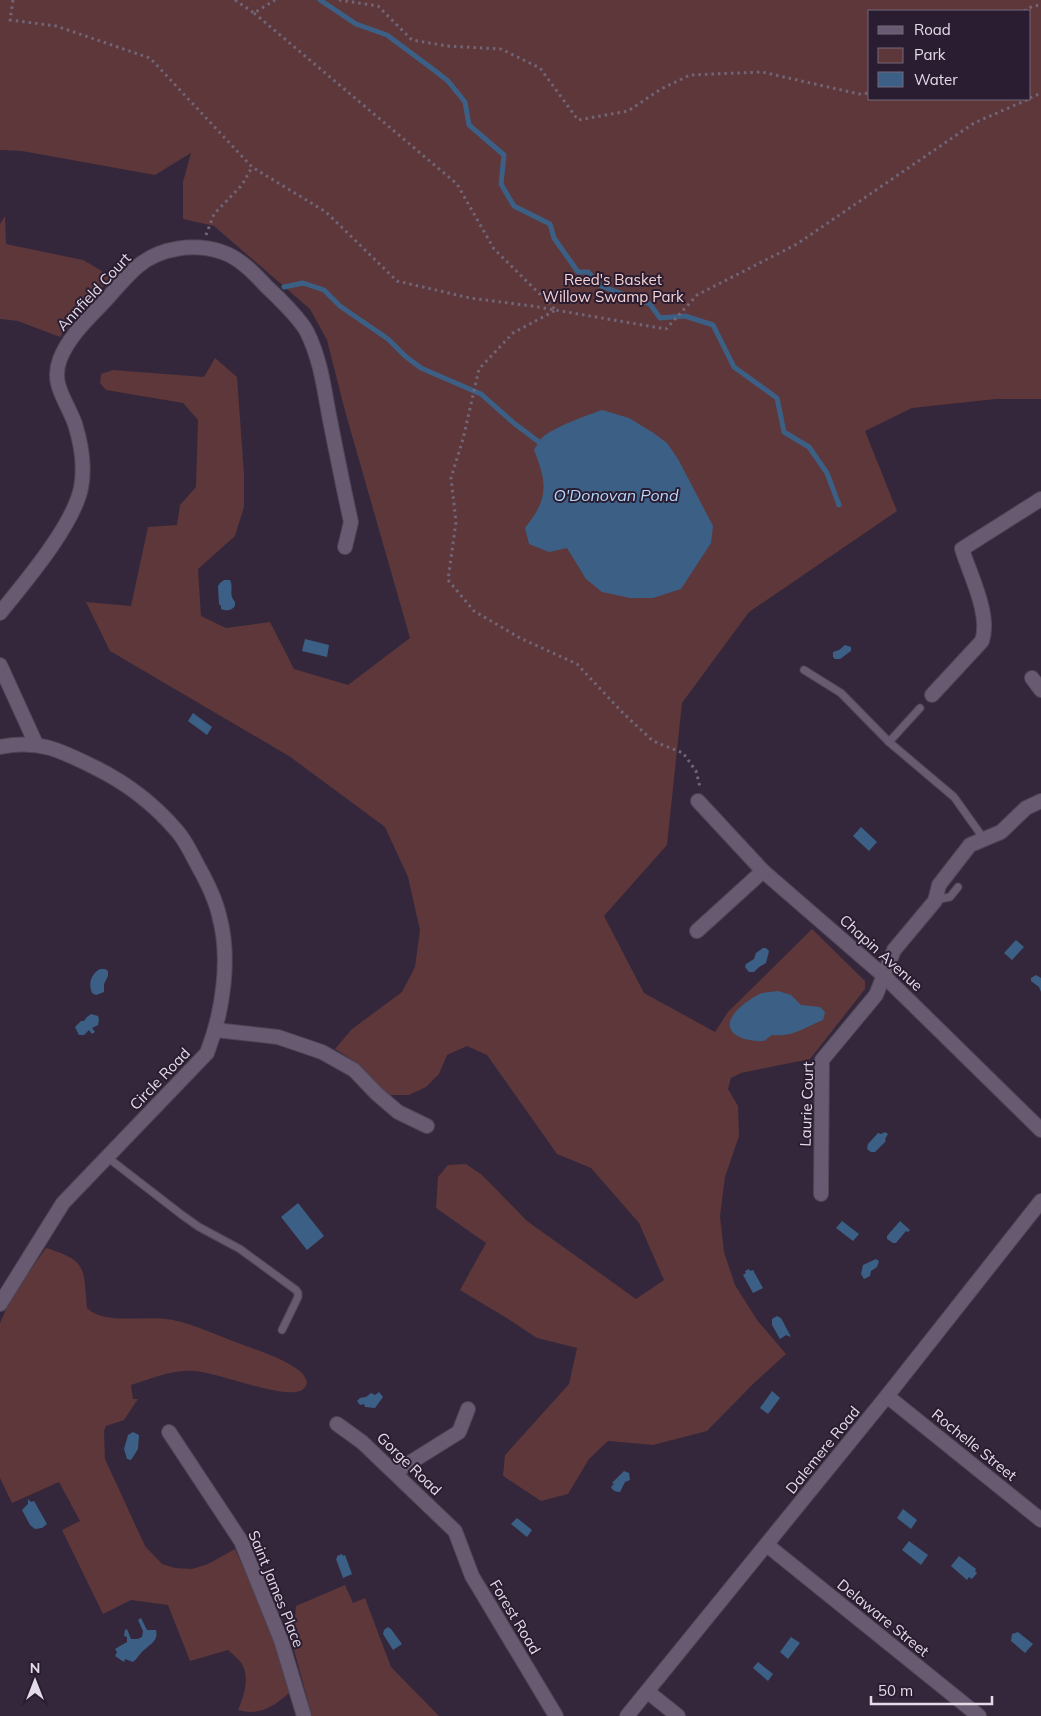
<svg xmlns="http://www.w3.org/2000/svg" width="1041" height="1716" viewBox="0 0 1041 1716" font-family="Mulish,sans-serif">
<rect width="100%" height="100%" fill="#34273b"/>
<g fill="#5d373a" fill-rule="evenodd">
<path d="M0,0H1041V399H996L912,408L865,431L897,511L749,612L682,703L667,845L604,916L644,993L715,1032L728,1012L812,929L865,981V989L810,1059L741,1073L731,1078L728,1089L738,1106L739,1136L725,1177L720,1216L724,1252L735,1285L757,1320L786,1354L754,1383L707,1431L653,1445L608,1441L589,1459L568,1494L541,1501L503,1476L505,1455L569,1384L577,1348L537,1338L505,1317L460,1290L486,1243L436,1208L438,1177L448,1165L466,1164L482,1175L527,1221L636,1299L664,1280L639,1223L591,1168L557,1154L487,1055L467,1046L447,1055L439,1074L426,1087L409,1095H388L359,1064L335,1049L352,1029L402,992L415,967L420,930L408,877L385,827L289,756L110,651L86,602L131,606L148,527L177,525L180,505L196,487L198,420L183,403L106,390L100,383L101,374L113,370L204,377L215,358L237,377L244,474V507L235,536L198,569L201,616L226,628L270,622L294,669L348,685L410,638L345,411L327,340L310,309L214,226L183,219V182L191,153L155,175L22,151L0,150ZM870,11H1030V99H870Z"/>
<polygon points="5,216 6,244 83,260 112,277 75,317 60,337 18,321 0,319 0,224"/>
<path d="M46,1248C89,1261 83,1269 87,1308C105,1326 148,1314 173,1320C195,1325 217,1335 238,1343C259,1351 283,1358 301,1372C304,1375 305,1378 307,1382C306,1386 305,1389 300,1391C279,1398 220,1373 194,1371C173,1369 151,1379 131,1385L133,1399H138L124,1420L106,1426L104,1431L105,1459L145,1546L162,1564L175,1568L192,1569L208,1564L235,1549L270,1628L289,1693C273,1707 260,1716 238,1710C244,1696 250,1678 242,1664C239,1659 232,1654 228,1650L190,1661L168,1605L131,1600L103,1614L62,1530L80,1521L59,1482L12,1503L0,1478V1323L12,1296Z"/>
<polygon points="345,1585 353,1603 365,1598 391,1667 439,1716 312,1716 293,1646 296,1606"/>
</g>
<g fill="#3c6085">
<path d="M602,410L629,418L652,432L667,443L678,459L713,526L711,543L681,589L653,598H630L602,592L586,579L567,548L549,552L529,544L525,528C548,499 548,485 534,450C536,447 538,443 540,440C548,429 588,415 602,410Z"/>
<path d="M224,580H230C234,588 228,594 235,602V606C231,611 227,611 221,609V606L219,604L218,586L220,583Z"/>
<polygon points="305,639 329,645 327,657 302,651"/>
<polygon points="845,645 851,647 851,651 840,659 835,659 833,657 833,652 839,650"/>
<polygon points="193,713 212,727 207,735 188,721"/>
<polygon points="861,827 877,842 869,851 853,836"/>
<polygon points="1016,940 1024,947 1012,960 1004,953"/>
<polygon points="763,948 766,948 769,951 766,963 759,967 754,972 749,972 745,967 746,964 754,959 756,953"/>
<path d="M100,969H105L108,971V976L104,984V992L96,995L92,993C88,983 91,974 100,969Z"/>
<polygon points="1036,975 1041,978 1041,992 1039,987 1031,981 1031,978"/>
<path d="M778,991L791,995L801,1005L820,1007L825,1012L823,1020C803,1028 794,1037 772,1035L764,1041C753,1042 727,1038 730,1022C733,1010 752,997 762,993C767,992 773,992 778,991Z"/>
<polygon points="91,1014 98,1016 99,1020 98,1025 92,1028 95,1032 92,1034 89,1030 84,1035 79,1035 75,1027 81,1021 84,1021 87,1017"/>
<polygon points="885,1132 888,1134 885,1139 886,1141 875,1152 871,1152 867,1149 868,1144 878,1133 881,1134"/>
<polygon points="298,1203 324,1236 307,1250 281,1217"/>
<polygon points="842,1221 859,1234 853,1241 836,1228"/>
<polygon points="900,1221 910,1230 908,1232 906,1231 896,1243 893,1243 887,1239 887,1236"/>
<polygon points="876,1259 879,1261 877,1267 871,1271 870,1276 864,1279 861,1274 863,1265"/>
<polygon points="749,1269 750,1271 753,1270 763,1288 753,1293 743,1275 746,1273 745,1271"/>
<polygon points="777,1316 781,1318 791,1337 786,1335 780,1339 772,1325 772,1319"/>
<polygon points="772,1391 780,1398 768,1414 760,1408"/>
<polygon points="379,1392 383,1397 375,1408 365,1407 364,1404 360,1405 357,1401 360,1398 366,1397 371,1393 375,1395"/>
<polygon points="133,1432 139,1435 138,1449 131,1460 127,1459 124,1449 128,1435"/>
<path d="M624,1471L629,1473L630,1480L625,1482L620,1492C616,1492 613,1491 611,1487L614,1484L612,1483Z"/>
<polygon points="28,1499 31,1502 34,1501 47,1524 42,1528 35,1529 30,1525 22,1510 28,1504"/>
<polygon points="903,1509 917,1520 911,1529 897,1518"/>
<polygon points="517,1518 532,1530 527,1537 511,1524"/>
<polygon points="909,1541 928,1555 921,1565 902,1550"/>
<polygon points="342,1554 343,1556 345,1555 352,1574 343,1578 336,1559 337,1558 337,1556"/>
<polygon points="959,1556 976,1569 975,1571 977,1573 972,1579 969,1577 967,1580 951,1566"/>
<path d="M141,1618L147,1630H156C159,1642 148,1645 141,1653C138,1656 137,1659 133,1662L125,1659L124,1662L115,1656L117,1652L115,1649L127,1642V1637L124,1636L125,1630L127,1629L131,1639H138L142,1637L143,1631L138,1620Z"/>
<polygon points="388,1627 391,1629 402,1644 393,1650 383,1634 384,1630"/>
<polygon points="1018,1632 1033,1644 1025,1653 1011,1641 1012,1634"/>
<polygon points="791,1637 800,1643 788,1659 780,1652"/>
<polygon points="758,1662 773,1674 768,1681 753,1668"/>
</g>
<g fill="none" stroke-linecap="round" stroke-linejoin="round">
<g stroke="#3c6085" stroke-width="5">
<polyline points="320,0 356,24 387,35 434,70 448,81 465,102 469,125 504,155 501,184 514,206 550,224 554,238 578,272 588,272 601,286 650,304 660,318 685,316 713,325 734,367 777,398 784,432 809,447 827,473 839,505"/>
<polyline points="284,287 303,283 324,290 340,306 388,339 405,356 421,368 481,394 515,424 539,442"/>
</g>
<defs>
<g id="lane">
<polyline points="804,670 841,693 889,742 954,797 984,839"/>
<polyline points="889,742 920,708"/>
<polyline points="935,900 950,897 958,887"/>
<polyline points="107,1157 182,1215 199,1227 240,1249 296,1290 298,1293 298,1297 282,1330"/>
</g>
<g id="street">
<path d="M0,613C25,582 73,526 81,488C85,467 81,443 75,424C67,401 50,384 60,359C69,336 88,319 105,301C115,290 126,276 138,266C161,247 195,243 222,252C240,258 255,274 267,287C278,297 301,320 307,332C320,358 324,387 329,415C336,450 343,486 351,522L345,547"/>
<polyline points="0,665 36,744"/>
<polyline points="1032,678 1041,690"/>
<path d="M932,695L982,641C991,615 970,575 962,549L1041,499"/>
<path d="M0,747C38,739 60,750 94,767C125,782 154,804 177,831C186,841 192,855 198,866C207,882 215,898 219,915C231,958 223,1012 207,1053L63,1203L0,1304"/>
<polyline points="698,801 763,871 884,976 1041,1130"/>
<polyline points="697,931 763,871"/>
<polyline points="216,1030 278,1037 322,1052 354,1070 377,1094 398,1112 427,1126"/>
<polyline points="821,1194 822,1060 876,995 894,950 935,901 939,885 970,845 1001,832 1026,808 1041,801"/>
<polyline points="887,1396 1041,1520"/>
<polyline points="337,1424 362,1442 455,1531 472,1576 556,1716"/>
<polyline points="169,1432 241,1541 281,1640 304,1716"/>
<polyline points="395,1472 459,1432 468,1409"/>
<polyline points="767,1545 979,1716"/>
<polyline points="648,1692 678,1716"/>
<polyline points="627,1716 887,1396 1041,1201"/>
</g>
</defs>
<use href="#lane" stroke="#4f4555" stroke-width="9"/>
<use href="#street" stroke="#4f4555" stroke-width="16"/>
<g stroke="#716577" stroke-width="3" stroke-dasharray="2.5 4" stroke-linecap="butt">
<polyline points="13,0 10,20 56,26 150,58 252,167 326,212 397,281 470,298 532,306 666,329 697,295 797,244 974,123 1029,99"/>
<polyline points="235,0 254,13 275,0"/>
<polyline points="339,0 378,6 412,40 447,46 501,49 540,68 578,120 628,111 661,89 690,75 762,72 859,94 870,93"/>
<polyline points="1024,11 1033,6 1041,5"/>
<polyline points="254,13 457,184 494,249 556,310 513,333 479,369 463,439 451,478 456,522 448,580 474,611 520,638 577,664 623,713 653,741 683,753 696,771 700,787"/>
<polyline points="1030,98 1041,93"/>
<polyline points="206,235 214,214 242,185 252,167"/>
</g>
<use href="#lane" stroke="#685a71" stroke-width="7"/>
<use href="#street" stroke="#685a71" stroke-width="14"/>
</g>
<g text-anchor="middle" stroke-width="4" stroke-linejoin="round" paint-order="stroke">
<g font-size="15" fill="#f6d2d3" stroke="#2a1d31">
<text x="613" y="285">Reed's Basket<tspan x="613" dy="17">Willow Swamp Park</tspan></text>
</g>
<g font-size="15" fill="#e3dbe8" stroke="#2a1d31">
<text transform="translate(94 292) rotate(-47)" y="5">Annfield Court</text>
<text transform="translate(881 953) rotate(42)" y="5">Chapin Avenue</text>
<text transform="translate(160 1079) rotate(-46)" y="5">Circle Road</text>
<text transform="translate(807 1104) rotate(-88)" y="5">Laurie Court</text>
<text transform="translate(974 1445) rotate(39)" y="5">Rochelle Street</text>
<text transform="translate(823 1450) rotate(-51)" y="5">Dalemere Road</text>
<text transform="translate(409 1464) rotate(44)" y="5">Gorge Road</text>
<text transform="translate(276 1589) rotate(68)" y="5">Saint James Place</text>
<text transform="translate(515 1617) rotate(59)" y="5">Forest Road</text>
<text transform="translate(883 1618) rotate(39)" y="5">Delaware Street</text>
</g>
<g font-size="16" font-style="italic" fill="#b5d7fc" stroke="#2a1d31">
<text x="616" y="501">O'Donovan Pond</text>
</g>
</g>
<rect x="868" y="10" width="162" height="90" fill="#2a1d31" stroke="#74697a"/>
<rect x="878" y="26" width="25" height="8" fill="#685a71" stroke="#74697a"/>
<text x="914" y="35" font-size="15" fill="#e3dbe8">Road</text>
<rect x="878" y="48" width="25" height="15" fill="#5d373a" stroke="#74697a"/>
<text x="914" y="60" font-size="15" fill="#e3dbe8">Park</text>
<rect x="878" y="72" width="25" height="15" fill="#3c6085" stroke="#74697a"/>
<text x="914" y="85" font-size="15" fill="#e3dbe8">Water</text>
<g transform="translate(35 1681)" stroke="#2a1d31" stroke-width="4" paint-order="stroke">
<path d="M0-4L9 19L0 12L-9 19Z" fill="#e3dbe8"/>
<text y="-8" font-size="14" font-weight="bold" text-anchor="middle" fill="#e3dbe8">N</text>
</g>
<path d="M871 1696v8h121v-8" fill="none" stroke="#e3dbe8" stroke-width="2.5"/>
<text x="878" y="1696" font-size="15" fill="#e3dbe8" stroke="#2a1d31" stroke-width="4" paint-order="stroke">50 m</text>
</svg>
